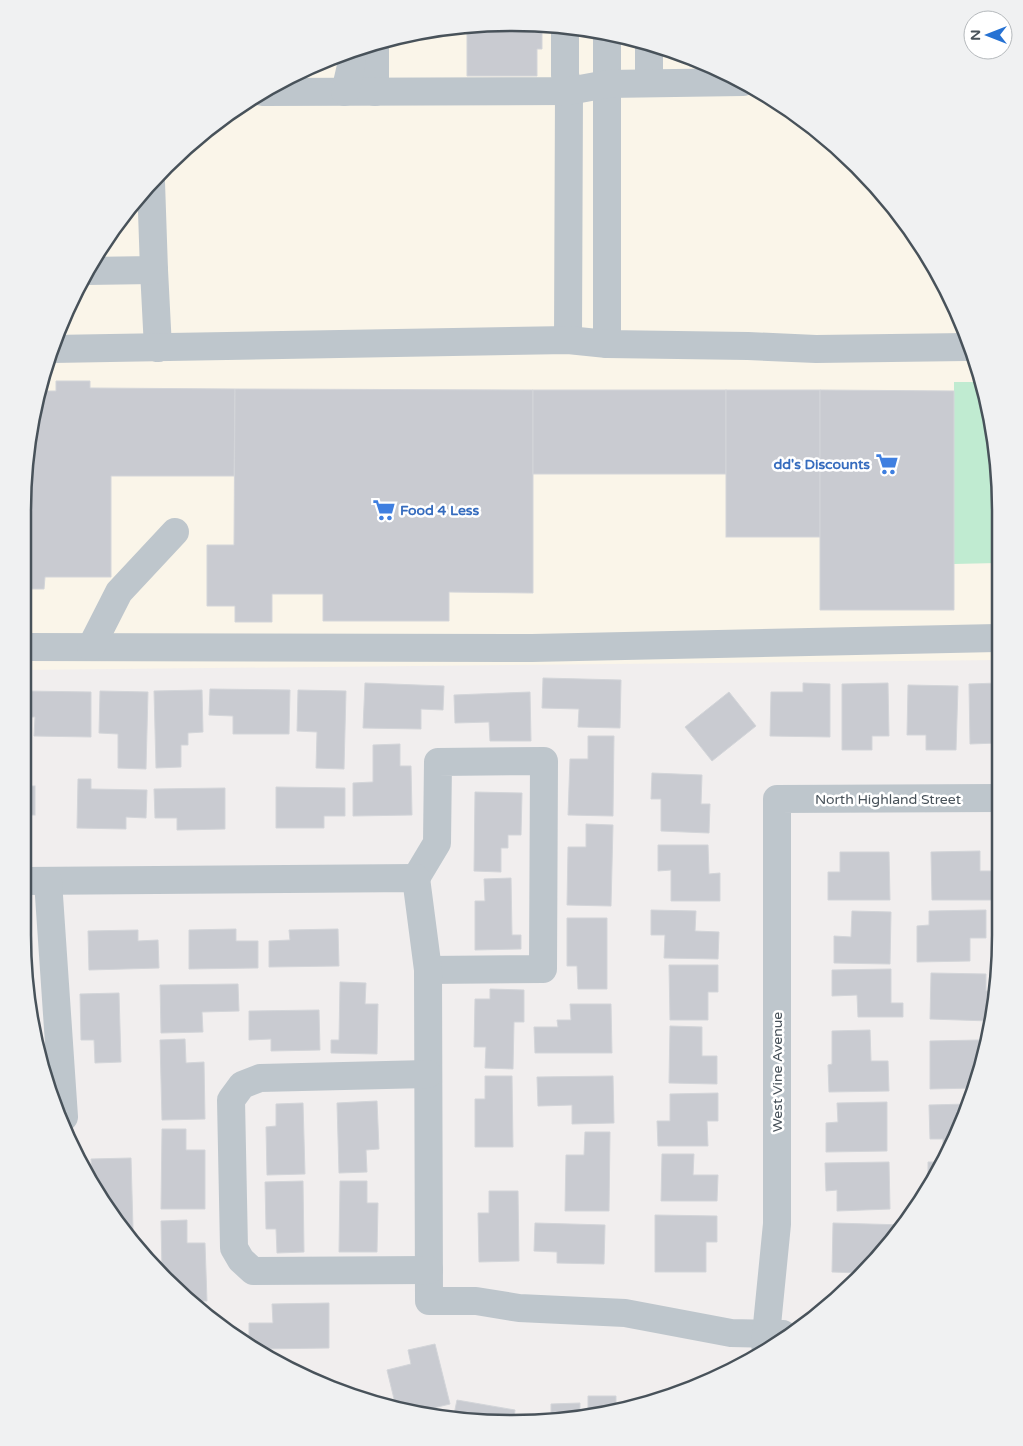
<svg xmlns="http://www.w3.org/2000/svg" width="1023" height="1446" viewBox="0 0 1023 1446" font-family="'Varela Round',sans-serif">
<rect width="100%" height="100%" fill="#f1eeee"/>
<polygon fill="#faf5e9" points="544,24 638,39 728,73 809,124 879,189 950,295 996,447 998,660 23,670 23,511 32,416 60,325 88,267 144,189 189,144 267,88 355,48 448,27"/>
<polygon fill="#c0ebd1" points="954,382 976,382 996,447 997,563 954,564"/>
<g fill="#c9cbd1" stroke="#d3d5d9">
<polygon points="536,24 536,29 542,29 542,49 537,49 537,76 467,76 467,26"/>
<polygon points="689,58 708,66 689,66"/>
<polygon points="56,381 90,381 90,388 235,389 234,476 111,476 111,577 45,577 44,589 30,589 30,435 32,416 39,391 56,391"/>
<polygon points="235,389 533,390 533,593 449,592 449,621 323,621 323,594 272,594 272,622 235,622 235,606 207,606 207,545 234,545"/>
<rect x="533" y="390" width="193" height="84"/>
<rect x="726" y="390" width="94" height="147"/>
<polygon points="820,390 954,391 954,610 820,610"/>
<polygon points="543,678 621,680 620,728 578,727 579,709 542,708"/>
<polygon points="365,683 444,686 443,710 421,709 421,729 363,728"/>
<polygon points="803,683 830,684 830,737 770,736 771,692 803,692"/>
<polygon points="888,683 889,736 872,736 872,750 842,750 842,684"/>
<polygon points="998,683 997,743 970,744 969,684"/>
<polygon points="908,685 958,686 956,750 926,750 926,735 907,735"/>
<polygon points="210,689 290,690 289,734 233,734 233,716 209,715"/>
<polygon points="202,690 203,732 188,733 188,745 181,745 181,767 156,768 154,691"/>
<polygon points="298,690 346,691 344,769 316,768 317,732 297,731"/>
<polygon points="23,691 91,692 91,737 34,736 35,717 23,717"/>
<polygon points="100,691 148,692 146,769 118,768 118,734 99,733"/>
<polygon points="530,692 531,741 490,741 489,722 455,723 454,695"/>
<polygon points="729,692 756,726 712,761 685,727"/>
<polygon points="588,736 614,736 613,816 568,815 570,759 588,759"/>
<polygon points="400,744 400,766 411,766 412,815 353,816 353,783 373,782 373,745"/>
<polygon points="652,773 702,775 701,804 710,804 709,833 661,831 661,799 651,799"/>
<polygon points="78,779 91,779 91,789 147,790 146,818 126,817 126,829 77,828"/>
<rect x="23" y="786" width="12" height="29"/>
<polygon points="276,787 345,788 345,816 324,816 324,828 276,828"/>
<polygon points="225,788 225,829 177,830 177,818 155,818 154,789"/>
<polygon points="475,792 522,793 521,835 508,835 508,848 501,848 501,872 474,871"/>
<polygon points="586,824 613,825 611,906 567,905 568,847 586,847"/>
<polygon points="658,845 708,845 709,874 720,873 720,901 671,901 671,870 658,871"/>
<polygon points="980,851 980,871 994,871 994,900 932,900 931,852"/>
<polygon points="840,852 889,852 890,900 828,900 828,872 840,872"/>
<polygon points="511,878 512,935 521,935 521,949 475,950 475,901 485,901 484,879"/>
<polygon points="651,910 696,911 695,931 719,932 718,959 664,958 665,935 651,935"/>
<polygon points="986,910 986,938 970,938 970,961 917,962 917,926 929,925 929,911"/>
<polygon points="852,911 891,912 890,964 834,963 834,936 851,937"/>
<polygon points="567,918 607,918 607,989 578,989 577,966 567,966"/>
<polygon points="236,929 236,941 258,941 258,968 189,969 189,930"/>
<polygon points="338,929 339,966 269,967 269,941 290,940 289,930"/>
<polygon points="138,930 138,941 158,940 159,968 89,970 88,931"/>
<polygon points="669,965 718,965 718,992 708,992 708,1020 670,1020"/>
<polygon points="891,969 891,1003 903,1003 903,1017 858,1017 857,995 832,996 832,970"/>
<polygon points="931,973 986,974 986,991 993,991 990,1021 930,1019"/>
<polygon points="340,982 366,983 365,1004 378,1004 377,1054 331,1053 331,1040 339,1040"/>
<polygon points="238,984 239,1011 202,1012 203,1032 161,1033 160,985"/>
<polygon points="490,989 524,990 524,1022 514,1022 513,1069 485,1068 486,1047 474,1047 475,999 490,999"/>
<polygon points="119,993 121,1062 95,1063 94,1040 81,1040 80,994"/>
<polygon points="570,1004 611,1004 612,1053 535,1053 534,1027 558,1027 557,1020 571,1020"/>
<polygon points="319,1010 320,1050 271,1051 271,1039 249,1040 249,1011"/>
<polygon points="670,1026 702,1027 702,1056 717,1056 717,1084 669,1083"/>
<polygon points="870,1030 871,1061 888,1061 889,1091 829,1092 828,1065 832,1064 832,1031"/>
<polygon points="185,1039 186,1063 204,1062 205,1119 162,1120 160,1040"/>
<polygon points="980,1040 981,1060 984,1060 974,1088 930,1089 930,1041"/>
<polygon points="485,1076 512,1076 513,1147 475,1147 475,1099 485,1099"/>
<polygon points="613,1076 614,1123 572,1124 572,1105 538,1106 537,1077"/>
<polygon points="718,1093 718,1121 707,1121 708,1146 658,1146 657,1121 670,1121 670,1094"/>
<polygon points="377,1101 379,1149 366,1150 367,1172 339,1173 337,1103"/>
<polygon points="887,1102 887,1151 826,1152 826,1123 838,1122 837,1103"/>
<polygon points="303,1103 305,1174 267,1175 266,1127 276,1126 276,1104"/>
<polygon points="968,1104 950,1151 949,1153 943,1153 943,1139 930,1139 929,1105"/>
<polygon points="162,1129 186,1129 186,1150 205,1150 205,1209 161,1209"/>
<polygon points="585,1132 610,1132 609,1211 565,1211 566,1155 584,1155"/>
<polygon points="662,1154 694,1154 693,1175 718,1175 717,1201 661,1201"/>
<polygon points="131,1158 133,1229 125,1229 105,1206 92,1177 91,1159"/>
<polygon points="889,1162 890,1209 837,1211 837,1190 826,1191 825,1163"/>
<polygon points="928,1162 943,1162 928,1187"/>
<polygon points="303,1181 304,1252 277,1253 276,1229 266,1229 265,1182"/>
<polygon points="340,1181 367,1181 367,1203 378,1203 377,1252 339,1252"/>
<polygon points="489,1191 518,1191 519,1261 479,1262 478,1213 489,1213"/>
<polygon points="655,1215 717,1216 717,1242 706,1242 706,1272 655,1272"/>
<polygon points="187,1220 187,1243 205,1243 207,1301 188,1301 162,1272 161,1221"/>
<polygon points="535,1223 605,1225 604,1264 557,1263 557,1252 534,1251"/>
<polygon points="833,1223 904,1225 900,1232 862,1273 832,1272"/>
<polygon points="329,1303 329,1348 259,1349 249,1342 249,1323 273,1323 272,1304"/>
<polygon points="435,1344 450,1404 421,1411 395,1403 387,1370 411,1364 408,1350"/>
<polygon points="588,1396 616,1396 616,1409 588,1416"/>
<polygon points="457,1400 515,1410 514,1419 447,1419 438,1416 453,1419"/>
<polygon points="580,1403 580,1418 551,1419 551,1404"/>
</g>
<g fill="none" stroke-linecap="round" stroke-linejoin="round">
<g stroke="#bec6cc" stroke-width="28">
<polyline points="565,27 565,75 569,91 568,340"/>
<polyline points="607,34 607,344"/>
<polyline points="649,43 649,83"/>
<polyline points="375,44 375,92"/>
<polyline points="262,92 569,91 607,84 743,82"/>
<polyline points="345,92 351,66 352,50"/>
<polyline points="154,270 158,348"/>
<polyline points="86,271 154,270 151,182"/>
<polyline points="52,349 568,340 607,344 748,346 816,349 966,347"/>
<polyline points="23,647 532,648 997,638"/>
<polyline points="91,647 119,592 175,532"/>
<polyline points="416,878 437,843 438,762 544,761 543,969 428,970"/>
<polyline points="23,881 416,878 428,970 429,1301 476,1301 519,1308 625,1313 731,1333 783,1334"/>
<polyline points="48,881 64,1117"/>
<polyline points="428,1074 260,1078 242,1085 231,1100 234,1248 241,1260 253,1271 429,1270"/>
<polyline points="765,1345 777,1224 777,799 998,798"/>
</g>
</g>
<defs>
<symbol id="supermarket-bare" viewBox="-9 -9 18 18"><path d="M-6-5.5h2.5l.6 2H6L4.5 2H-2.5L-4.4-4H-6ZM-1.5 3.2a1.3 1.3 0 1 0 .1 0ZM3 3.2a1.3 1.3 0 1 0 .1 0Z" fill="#3f7fe0" stroke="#fff" stroke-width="2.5" paint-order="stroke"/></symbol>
</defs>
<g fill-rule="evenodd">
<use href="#supermarket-bare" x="871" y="448" width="32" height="32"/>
<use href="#supermarket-bare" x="368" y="494" width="32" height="32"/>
</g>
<g text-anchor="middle" stroke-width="5" stroke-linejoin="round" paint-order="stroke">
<g font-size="14" font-weight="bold" fill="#366cbe" stroke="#fff" text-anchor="end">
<text x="870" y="469">dd's Discounts</text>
<text x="400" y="515" text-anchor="start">Food 4 Less</text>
</g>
<g font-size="14" fill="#48525a" stroke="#fff">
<text x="888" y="804">North Highland Street</text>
<text transform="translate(777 1072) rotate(-90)" y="5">West Vine Avenue</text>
</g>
</g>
<path d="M0 0H1023V1446H0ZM511 31H512A480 480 0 0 1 992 511V935A480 480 0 0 1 512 1415H511A480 480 0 0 1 31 935V511A480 480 0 0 1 511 31Z" fill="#f0f1f2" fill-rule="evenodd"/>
<path fill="none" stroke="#48525a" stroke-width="2.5" d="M511 31H512A480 480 0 0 1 992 511V935A480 480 0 0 1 512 1415H511A480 480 0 0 1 31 935V511A480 480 0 0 1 511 31Z"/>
<g transform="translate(988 35) rotate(270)"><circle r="24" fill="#ffffff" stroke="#b6babd"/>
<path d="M0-4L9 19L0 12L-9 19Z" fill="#2672d3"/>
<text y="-8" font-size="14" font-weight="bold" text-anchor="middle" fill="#48525a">N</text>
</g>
</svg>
